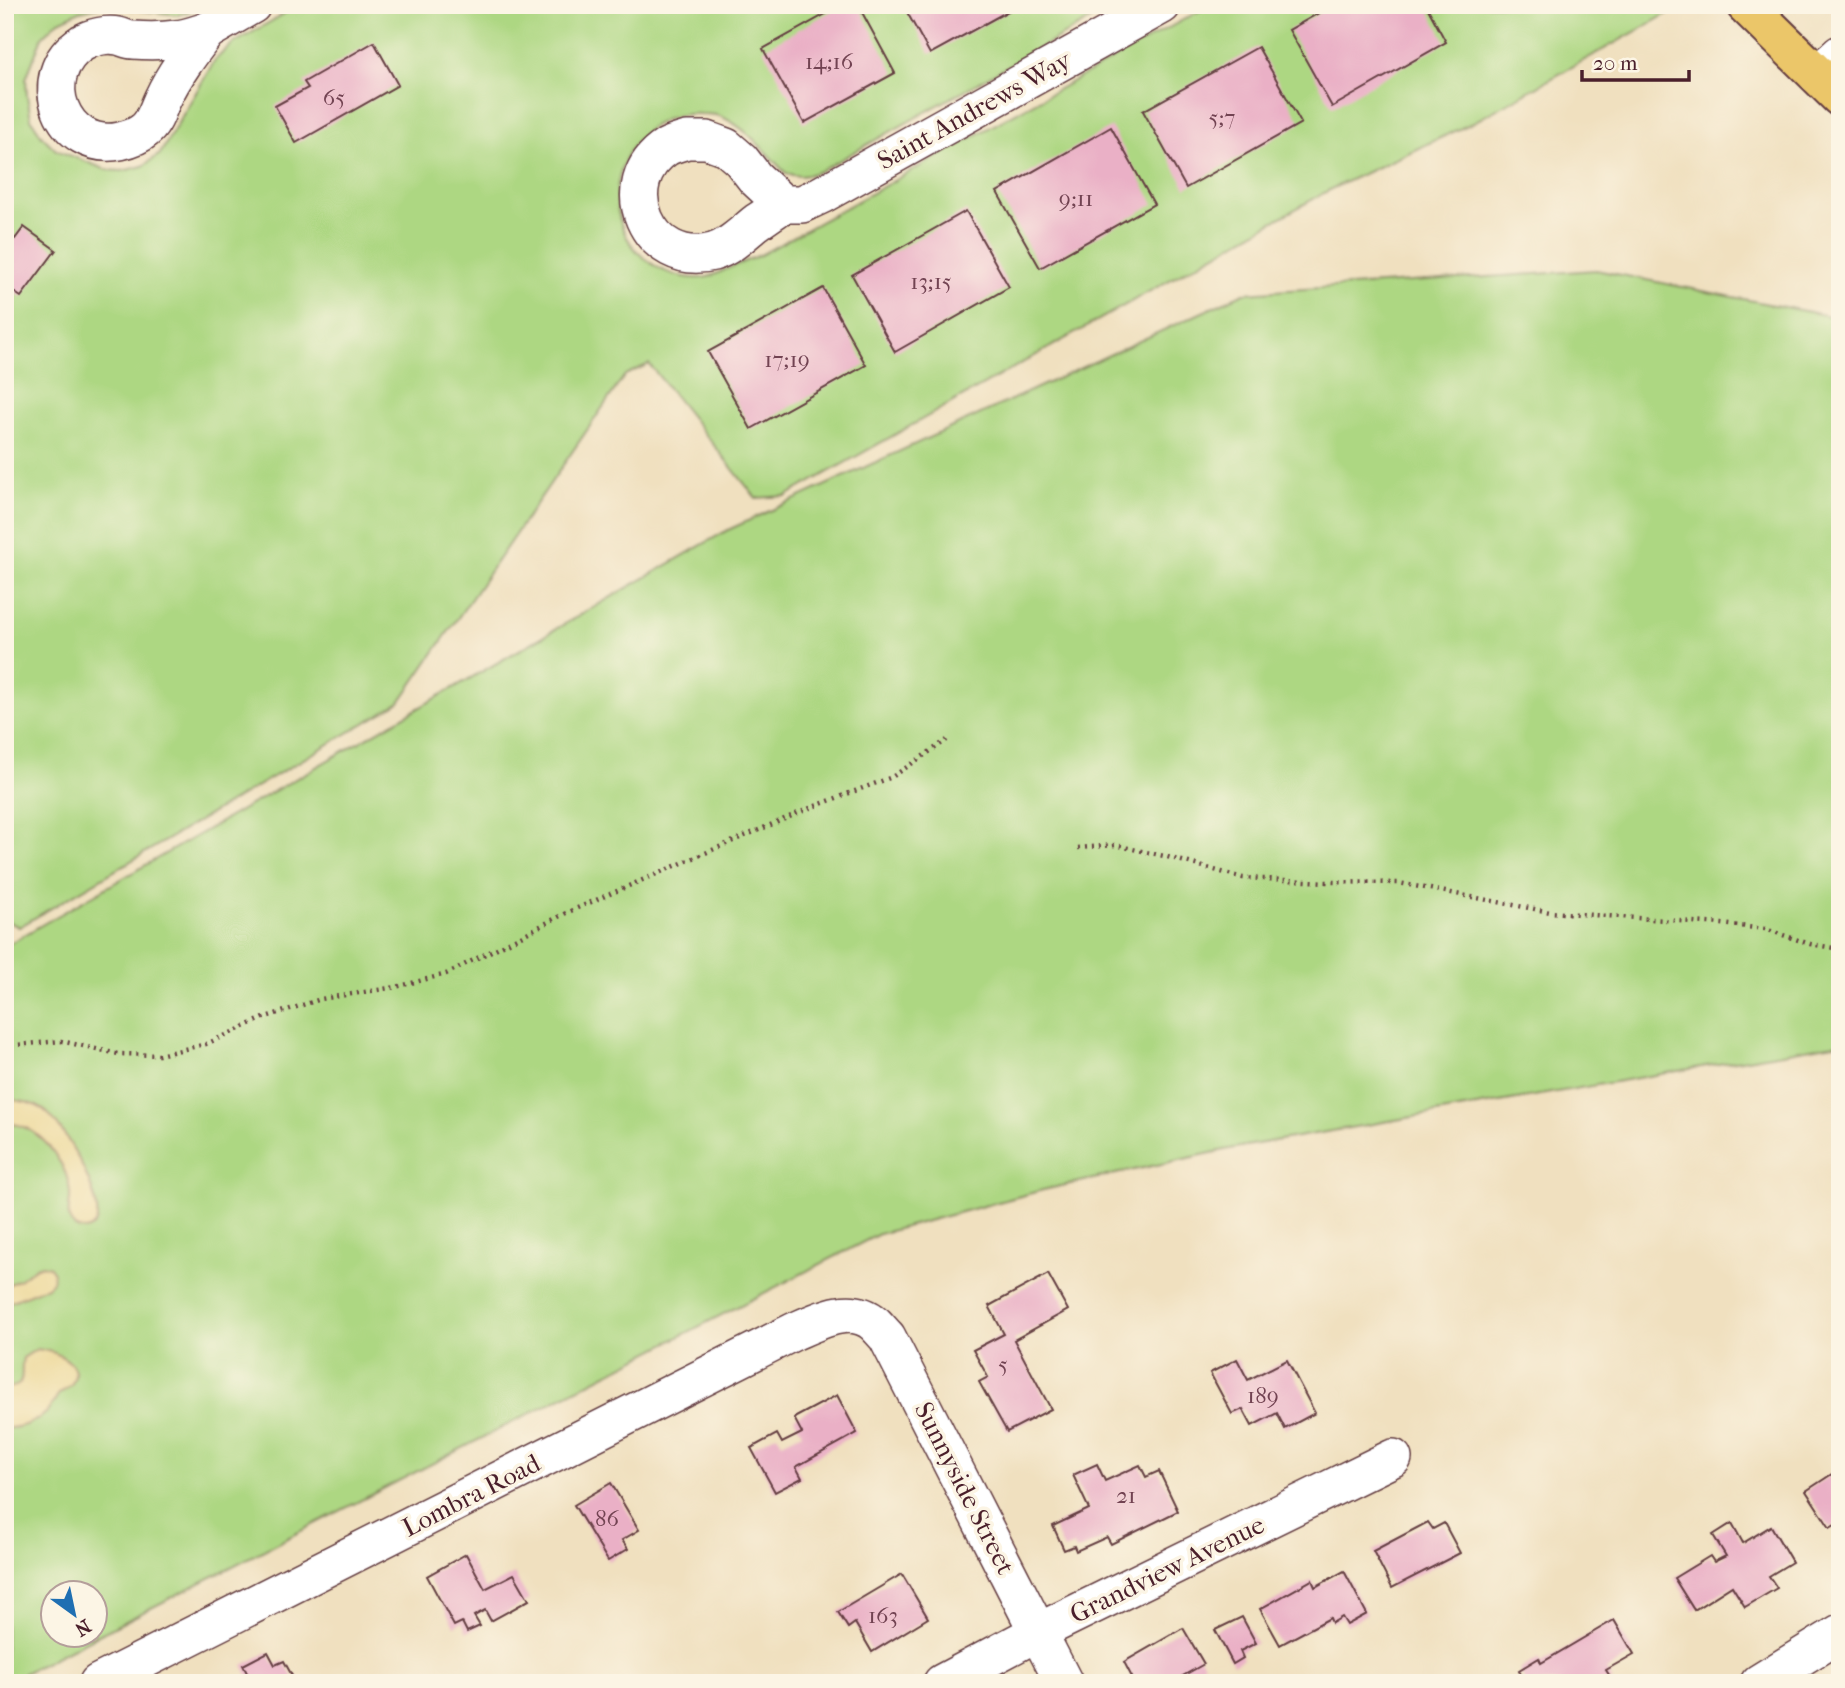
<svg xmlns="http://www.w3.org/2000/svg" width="1845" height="1688" viewBox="0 0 1845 1688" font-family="'IM FELL French Canon',serif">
<rect width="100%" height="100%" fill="#fcf5e5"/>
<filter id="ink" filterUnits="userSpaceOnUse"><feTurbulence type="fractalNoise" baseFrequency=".0143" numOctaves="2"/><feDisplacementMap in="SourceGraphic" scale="14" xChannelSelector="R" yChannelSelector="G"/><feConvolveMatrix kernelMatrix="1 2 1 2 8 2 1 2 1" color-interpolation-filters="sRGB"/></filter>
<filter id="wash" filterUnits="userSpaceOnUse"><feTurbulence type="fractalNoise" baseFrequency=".00686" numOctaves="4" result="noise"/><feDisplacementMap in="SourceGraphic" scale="28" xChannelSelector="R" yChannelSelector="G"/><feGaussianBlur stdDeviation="1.57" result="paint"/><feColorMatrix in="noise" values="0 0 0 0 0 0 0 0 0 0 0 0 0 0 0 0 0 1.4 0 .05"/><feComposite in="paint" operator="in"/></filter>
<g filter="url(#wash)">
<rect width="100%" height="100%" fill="#f0e0bf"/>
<g fill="#add782" stroke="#7c7b56" stroke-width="2" fill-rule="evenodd">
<path d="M5,5H200L188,12L178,15L104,6L80,11L57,22L42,37L26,79L27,96L31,119L42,136L56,150L107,170L122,171L143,166L160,154L215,60L231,45L299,5H1117L820,171C807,176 799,178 786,173C765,153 749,129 722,117C716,114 708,114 701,114C619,108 583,224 657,267C670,275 692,281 708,277C713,276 718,273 722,271C736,265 749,260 762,254L1210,5H1683L1470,124L1333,188L786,496L756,498L649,364L625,375L400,702L19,927L5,920Z"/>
<path d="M1596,270L1840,318V1043L1234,1148L1043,1190L879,1234L5,1683V946L728,530L1244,293ZM52,1594H94V1636H52Z"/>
</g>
<g fill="#eeda9e" stroke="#9c7c64" stroke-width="2">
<path d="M8,1100C21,1100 33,1103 44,1110C64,1125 101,1194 97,1219C94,1234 74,1233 69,1219C67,1211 71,1201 70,1193C69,1168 45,1134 21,1126C16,1124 10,1124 5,1123V1103Z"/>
<polygon points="42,1265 50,1267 54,1273 52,1282 47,1287 5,1304 5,1286 19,1280 36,1267"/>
<path d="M37,1349C54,1351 86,1362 71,1385C68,1389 62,1391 58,1395C54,1401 51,1408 46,1413C36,1422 18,1429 5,1428V1387C29,1389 19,1372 23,1358Z"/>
</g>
<g id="blocks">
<g fill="#eab0c6">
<polygon points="842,5 858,5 895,73 804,123 763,49"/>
<polygon points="903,5 1019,5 930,54"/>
<polygon points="1333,5 1426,5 1446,42 1332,107 1289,30"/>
<polygon points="374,42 398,85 296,143 275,106 308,88 304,82"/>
<polygon points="1258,47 1301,123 1186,188 1143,111"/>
<polygon points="1111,127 1154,204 1040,268 997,192"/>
<polygon points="966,211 1009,287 895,352 852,275"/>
<polygon points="24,227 56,250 21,297 5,286 5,232 15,239"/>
<polygon points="823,288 866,365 751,429 708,352"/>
<polygon points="1048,1274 1068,1310 1014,1340 1051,1409 1007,1432 979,1382 988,1377 973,1350 1004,1334 989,1306"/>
<polygon points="1237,1359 1248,1380 1287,1360 1315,1413 1285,1429 1277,1413 1252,1426 1243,1409 1232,1414 1210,1373"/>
<polygon points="837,1395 857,1433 796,1467 802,1478 775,1492 751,1448 777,1434 782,1443 802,1433 794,1418"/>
<polygon points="1097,1464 1105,1481 1140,1465 1146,1477 1159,1471 1178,1511 1111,1544 1107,1537 1076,1551 1074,1546 1064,1550 1053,1526 1089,1509 1073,1475"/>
<polygon points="1838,1470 1840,1472 1840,1522 1830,1528 1806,1491"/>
<polygon points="611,1483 639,1530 622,1540 628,1549 608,1561 574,1505"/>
<polygon points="1428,1522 1433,1529 1444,1523 1460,1553 1392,1588 1373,1551"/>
<polygon points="1732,1523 1743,1543 1771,1526 1792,1562 1769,1576 1777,1588 1745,1607 1732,1586 1694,1610 1674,1578 1710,1556 1714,1562 1726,1556 1713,1535"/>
<polygon points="466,1554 485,1589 514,1574 529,1600 491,1621 485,1610 474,1616 480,1626 467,1632 462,1622 454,1626 427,1576"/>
<polygon points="1344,1571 1367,1614 1347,1625 1342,1617 1332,1623 1330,1618 1280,1645 1260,1609 1312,1580 1315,1587"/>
<polygon points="902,1574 928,1618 872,1652 855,1623 848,1628 838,1612"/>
<polygon points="1242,1617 1256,1643 1240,1651 1243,1658 1233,1664 1215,1630"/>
<polygon points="1614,1620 1634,1654 1606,1670 1613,1681 1571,1683 1570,1681 1567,1683 1526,1683 1519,1670 1539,1658 1541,1663"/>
<polygon points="1183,1628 1204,1664 1174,1681 1175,1683 1135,1683 1124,1662"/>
<polygon points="268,1652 275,1665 284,1661 296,1683 252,1683 243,1665"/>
</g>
</g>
</g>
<g filter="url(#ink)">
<use href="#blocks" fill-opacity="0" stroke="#633c41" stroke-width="2"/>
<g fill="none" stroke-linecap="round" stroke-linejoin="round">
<defs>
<g id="minor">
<path d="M207,31C191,52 174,74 163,98C157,110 155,122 145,130C138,136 129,139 120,141C62,153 32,75 82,43C92,37 106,34 118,36C123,37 128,40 133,40C147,41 163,41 176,39C187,38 197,34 207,31Z"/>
<polyline points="207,31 252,5"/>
<polyline points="1817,75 1840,54"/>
<path d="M687,140H707L726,147L741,160L755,178L783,204C774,210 766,216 757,222C743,233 730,247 713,252C648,269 611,183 667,147C673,144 680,142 687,140Z"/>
<polyline points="783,204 802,204 821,195 1162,5"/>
<path d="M98,1683L793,1332C818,1321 851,1303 875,1324C879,1328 883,1333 887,1337L1064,1683"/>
<polyline points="942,1683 1038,1632 1393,1458"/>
<polyline points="1759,1683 1840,1633"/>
</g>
<polyline id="major" points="1746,5 1840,97"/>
</defs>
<use href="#minor" stroke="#633c41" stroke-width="40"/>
<use href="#major" stroke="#633c41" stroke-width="42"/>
<g stroke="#633c41" stroke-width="4.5" stroke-dasharray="2 5" stroke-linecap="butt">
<polyline points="1078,848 1115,845 1164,856 1243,878 1328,882 1399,883 1550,912 1722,924 1765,929 1810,944 1840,949"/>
<polyline points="5,1046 61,1041 118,1054 159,1055 206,1044 266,1017 321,999 396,987 446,974 568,912 810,808 892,777 947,740"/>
</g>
<use href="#minor" stroke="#fff" stroke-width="37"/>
<use href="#major" stroke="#ebc669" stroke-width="38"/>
</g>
</g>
<g text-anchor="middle" stroke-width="7" stroke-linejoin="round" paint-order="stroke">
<g font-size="23" fill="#724352">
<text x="829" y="69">14;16</text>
<text x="334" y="105">65</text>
<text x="1222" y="125">5;7</text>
<text x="1076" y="206">9;11</text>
<text x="931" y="289">13;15</text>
<text x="787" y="367">17;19</text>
<text x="1003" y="1372">5</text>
<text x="1263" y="1403">189</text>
<text x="1126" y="1503">21</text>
<text x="607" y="1526">86</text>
<text x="883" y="1623">163</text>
</g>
<g font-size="26" fill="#4a1f2b" stroke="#fcf5e5">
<text transform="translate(974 110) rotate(-29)" y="9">Saint Andrews Way</text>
<text transform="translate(965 1488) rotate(63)" y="9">Sunnyside Street</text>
<text transform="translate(471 1495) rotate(-27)" y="9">Lombra Road</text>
<text transform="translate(1167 1569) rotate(-26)" y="9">Grandview Avenue</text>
</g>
</g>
<rect width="1845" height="1688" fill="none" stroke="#fcf5e5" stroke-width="28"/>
<g transform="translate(74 1614) rotate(147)"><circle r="33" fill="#fcf5e5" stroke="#b59f9b" stroke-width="2"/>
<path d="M0-5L12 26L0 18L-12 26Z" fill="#1f6fb2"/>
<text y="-10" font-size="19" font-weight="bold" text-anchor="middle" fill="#4a1f2b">N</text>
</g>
<path d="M1582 70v10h107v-10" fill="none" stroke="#4a1f2b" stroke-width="3.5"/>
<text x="1593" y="70" font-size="21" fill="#4a1f2b" stroke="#fcf5e5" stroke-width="5" paint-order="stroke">20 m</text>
</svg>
